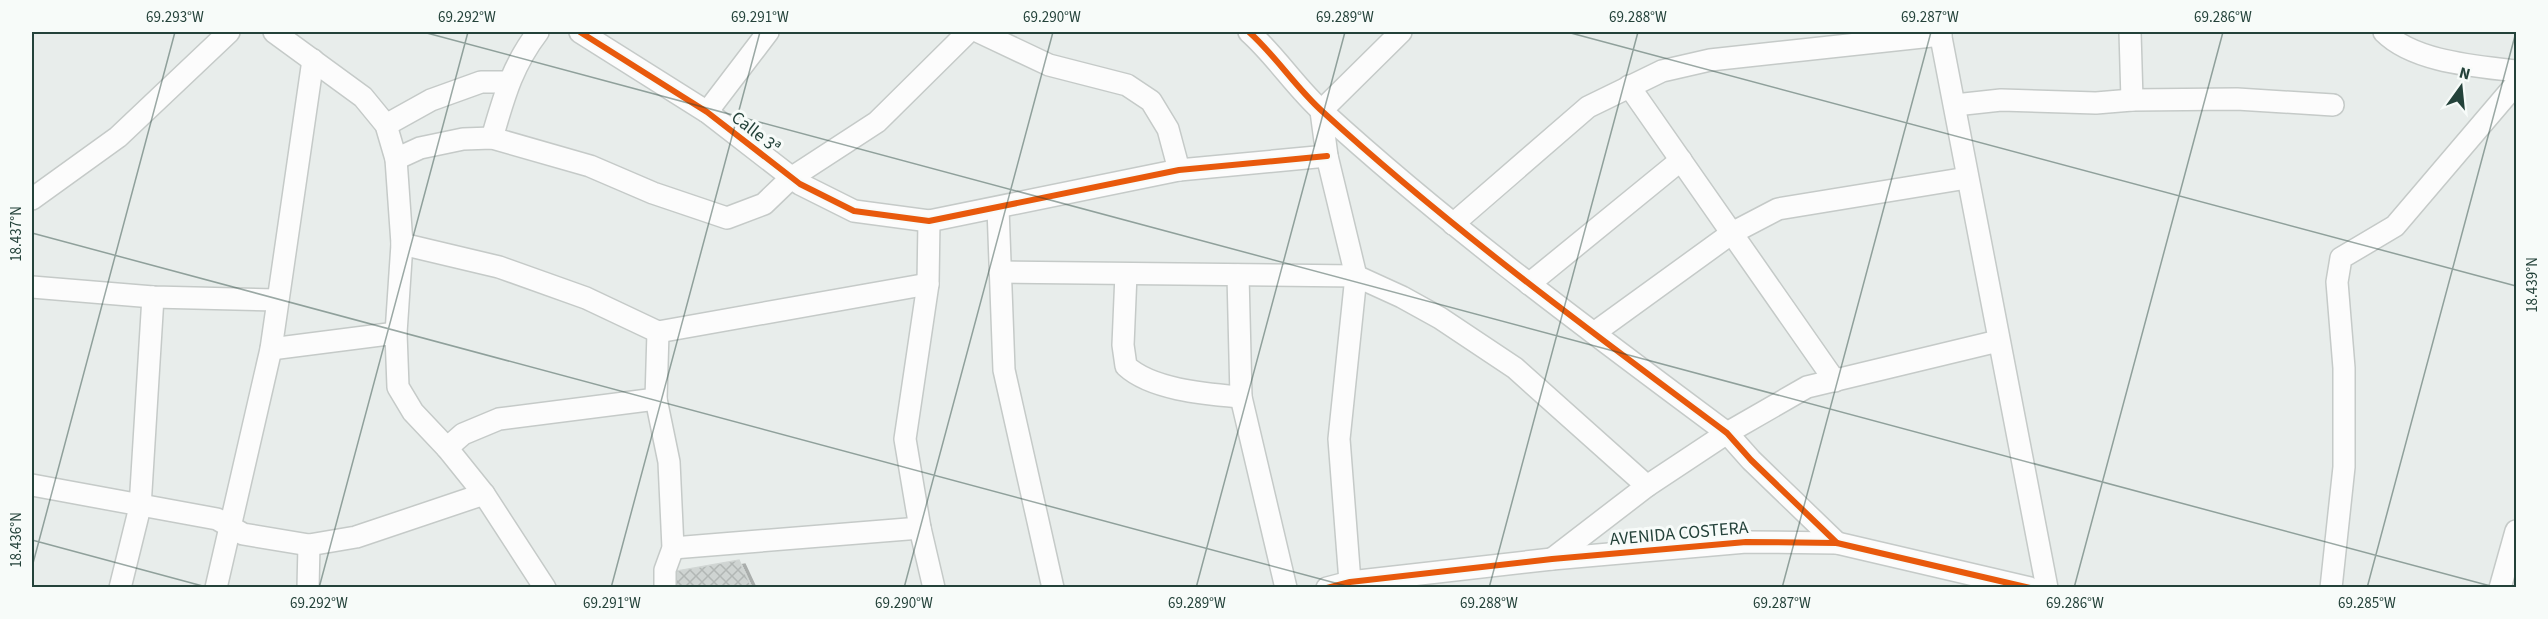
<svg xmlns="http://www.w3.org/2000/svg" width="2548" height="619" viewBox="0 0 2548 619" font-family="'Source Sans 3',sans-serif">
<defs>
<pattern id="building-cross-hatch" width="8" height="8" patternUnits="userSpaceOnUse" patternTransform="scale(1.5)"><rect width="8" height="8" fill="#cfd4d2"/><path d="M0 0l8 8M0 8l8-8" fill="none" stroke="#b2b7b5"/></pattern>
<filter id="shadow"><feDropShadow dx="6" dy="4" stdDeviation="0" flood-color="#0004"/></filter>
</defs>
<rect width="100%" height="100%" fill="#e8edeb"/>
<polygon fill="url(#building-cross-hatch)" stroke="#d1d6d4" stroke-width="1.5" filter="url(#shadow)" points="739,560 752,588 678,588 671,572"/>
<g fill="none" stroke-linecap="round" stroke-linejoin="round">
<defs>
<g id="minor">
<polyline points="274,32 363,97 386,125 396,159 402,244 396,333 398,387 413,412 447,448 484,494 545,588"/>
<polyline points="580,32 707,112 800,184 854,211 929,221 1179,170 1327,156"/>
<polyline points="979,32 1049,65 1127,85 1151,101 1168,129 1179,170"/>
<path d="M1249,32C1276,56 1296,88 1323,112C1450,228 1589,330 1727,433L1751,460L1837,543"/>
<polyline points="1940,32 2047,588"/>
<polyline points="2130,32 2132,100"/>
<path d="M2384,32C2414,62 2476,66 2516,71"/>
<polyline points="1629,86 1835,381"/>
<polyline points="1955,105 2001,100 2096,103 2132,100 2237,99 2333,105"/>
<polyline points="707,112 768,32"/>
<polyline points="386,125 431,100 481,82 508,82"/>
<path d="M492,138C504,97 512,66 538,32"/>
<polyline points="396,159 420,148 463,139 492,138 590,166 653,193 727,218 764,204 791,178 877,122 968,32"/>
<polyline points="32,199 118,137 229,32"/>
<polyline points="998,208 1004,370 1053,588"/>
<polyline points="929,221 928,284 905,439 920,528 934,588"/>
<polyline points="1453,224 1588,107 1662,71 1710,60 1941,35"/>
<polyline points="402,244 499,267 586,298 658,332 928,284"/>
<polyline points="1000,272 1356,276 1402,297 1440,318 1515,368 1647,486"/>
<path d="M1126,274L1123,345L1126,366C1152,390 1207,394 1241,397"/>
<polyline points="1238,275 1241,397 1286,588"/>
<polyline points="1529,284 1681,160"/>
<polyline points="32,287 153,297 277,300"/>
<polyline points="658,332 656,399 669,462 673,548 665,570 665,588"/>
<polyline points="1594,333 1732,233 1778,209 1967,178"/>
<polyline points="271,349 396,333"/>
<polyline points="447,448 463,434 499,419 656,399"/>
<polyline points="32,485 217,519 243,534 309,545 356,537 484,494"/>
<polyline points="673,548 920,528"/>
<polyline points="1552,559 1647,486 1727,433 1807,387 1998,341"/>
<polyline points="1350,582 1339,439 1356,276 1327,156 1321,111 1401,32"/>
<polyline points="120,588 140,507 153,297"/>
<polyline points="216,588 271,349 313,60"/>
<polyline points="308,588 309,545"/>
<polyline points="1327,588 1350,582 1552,559 1746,542 1837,543 2030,588"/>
<polyline points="2331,588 2344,467 2344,368 2337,282 2341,258 2395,226 2516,84"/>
<polyline points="2500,588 2516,531"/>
</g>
</defs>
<use href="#minor" stroke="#c5cac8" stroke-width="24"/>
<use href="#minor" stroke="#fcfcfc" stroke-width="21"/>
<defs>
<g id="cycleway">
<polyline points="580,32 707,112 800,184 854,211 929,221 1179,170 1327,156"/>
<path d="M1249,32C1276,56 1296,88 1323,112C1450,228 1589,330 1727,433L1751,460L1837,543"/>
<polyline points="1327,588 1350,582 1552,559 1746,542 1837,543 2030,588"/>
</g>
</defs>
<use href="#cycleway" stroke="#f7fbf9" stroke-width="10"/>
<use href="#cycleway" stroke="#e8590c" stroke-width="6"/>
</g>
<path fill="none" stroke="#24423a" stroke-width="1.5" stroke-opacity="0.45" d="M423,32L2498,588M1567,32L2516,286M32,233L1354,588M32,540L210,588M32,567L175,32M319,588L468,32M611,588L760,32M904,588L1053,32M1196,588L1345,32M1489,588L1638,32M1782,588L1931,32M2074,588L2223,32M2367,588L2516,32"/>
<g text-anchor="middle" stroke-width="6" stroke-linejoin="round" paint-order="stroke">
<g font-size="18" fill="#24423a" stroke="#f7fbf9">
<text transform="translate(756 132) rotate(38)" y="6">Calle 3ª</text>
<text transform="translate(1679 533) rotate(-5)" y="6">AVENIDA COSTERA</text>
</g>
</g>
<rect width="2548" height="619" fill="none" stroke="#f7fbf9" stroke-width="66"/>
<g transform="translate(2461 87) rotate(15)" stroke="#f7fbf9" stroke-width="4.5" paint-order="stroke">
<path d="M0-4.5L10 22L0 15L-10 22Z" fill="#24423a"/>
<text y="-9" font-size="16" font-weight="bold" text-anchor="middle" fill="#24423a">N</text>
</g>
<rect x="33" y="33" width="2482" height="553" fill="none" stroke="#24423a" stroke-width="2"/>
<g font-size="15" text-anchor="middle" fill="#24423a">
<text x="175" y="22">69.293°W</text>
<text x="467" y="22">69.292°W</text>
<text x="760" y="22">69.291°W</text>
<text x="1052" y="22">69.290°W</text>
<text x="1345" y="22">69.289°W</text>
<text x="1638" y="22">69.288°W</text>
<text x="1930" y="22">69.287°W</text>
<text x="2223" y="22">69.286°W</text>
<text transform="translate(16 234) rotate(-90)" y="5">18.437°N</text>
<text transform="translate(2532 285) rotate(-90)" y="5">18.439°N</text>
<text transform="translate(16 540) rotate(-90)" y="5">18.436°N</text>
<text x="319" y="608">69.292°W</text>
<text x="612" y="608">69.291°W</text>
<text x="904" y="608">69.290°W</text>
<text x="1197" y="608">69.289°W</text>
<text x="1489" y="608">69.288°W</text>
<text x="1782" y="608">69.287°W</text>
<text x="2075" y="608">69.286°W</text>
<text x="2367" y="608">69.285°W</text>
</g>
</svg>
